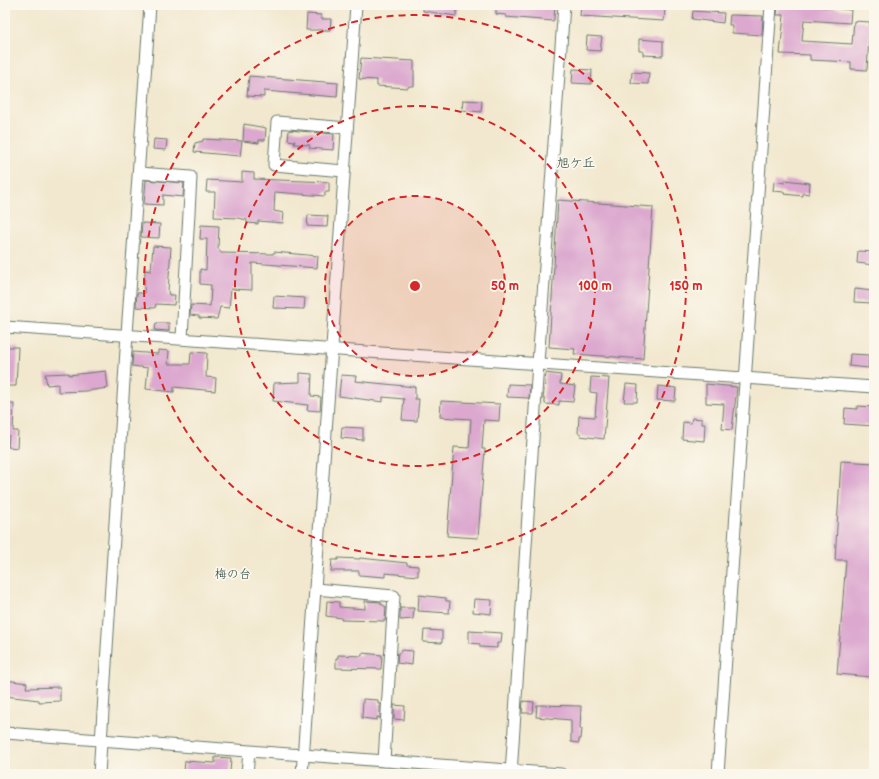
<svg xmlns="http://www.w3.org/2000/svg" width="879" height="779" viewBox="0 0 879 779" font-family="'Balsamiq Sans','Klee One',sans-serif">
<rect width="100%" height="100%" fill="#fbf7ec"/>
<filter id="ink" filterUnits="userSpaceOnUse"><feTurbulence type="fractalNoise" baseFrequency=".025" numOctaves="2"/><feDisplacementMap in="SourceGraphic" scale="8" xChannelSelector="R" yChannelSelector="G"/><feConvolveMatrix kernelMatrix="1 2 1 2 8 2 1 2 1" color-interpolation-filters="sRGB"/></filter>
<filter id="wash" filterUnits="userSpaceOnUse"><feTurbulence type="fractalNoise" baseFrequency=".012" numOctaves="4" result="noise"/><feDisplacementMap in="SourceGraphic" scale="16" xChannelSelector="R" yChannelSelector="G"/><feGaussianBlur stdDeviation="0.9" result="paint"/><feColorMatrix in="noise" values="0 0 0 0 0 0 0 0 0 0 0 0 0 0 0 0 0 1.4 0 .05"/><feComposite in="paint" operator="in"/></filter>
<g filter="url(#wash)">
<rect width="100%" height="100%" fill="#f2e8cf"/>
<g id="blocks">
<g fill="#dca8cf">
<polygon points="423,5 458,5 456,16 423,11"/>
<polygon points="496,5 555,5 554,19 553,21 506,17 506,15 496,14"/>
<polygon points="581,5 665,8 664,21 580,16"/>
<polygon points="778,5 805,5 851,10 850,23 804,20 802,41 852,44 854,21 870,22 867,70 851,69 851,62 810,60 810,55 780,54 784,15 777,15"/>
<polygon points="693,11 724,13 723,23 692,19"/>
<polygon points="307,14 321,15 321,19 331,19 330,30 306,30"/>
<polygon points="730,15 763,16 762,35 732,33 732,25 729,25"/>
<polygon points="587,36 602,37 600,51 586,50"/>
<polygon points="639,39 663,41 663,56 643,55 643,51 639,51"/>
<polygon points="361,58 414,61 414,86 409,86 408,88 377,86 377,80 359,79"/>
<polygon points="573,69 592,70 591,84 572,83"/>
<polygon points="632,72 649,73 648,84 631,83"/>
<polygon points="249,76 338,83 337,97 264,91 264,97 247,96"/>
<polygon points="463,100 482,101 481,112 462,110"/>
<polygon points="244,124 266,128 265,140 259,140 259,143 243,141"/>
<polygon points="289,130 334,134 333,150 309,148 310,145 294,144 295,141 288,140"/>
<polygon points="154,139 167,140 166,150 153,149"/>
<polygon points="203,139 242,141 240,156 194,152 195,143 203,141"/>
<polygon points="242,172 254,173 254,179 329,182 329,192 325,192 325,196 275,192 274,211 284,213 283,223 258,221 258,224 247,223 247,220 238,218 214,217 215,192 206,192 207,180 242,182"/>
<polygon points="146,180 184,183 183,197 163,195 163,205 144,204"/>
<polygon points="785,180 810,183 809,194 803,193 803,196 784,194 784,192 773,191 774,181 785,183"/>
<polygon points="558,200 653,207 643,359 574,354 575,349 549,347"/>
<polygon points="308,215 328,216 327,227 307,226"/>
<polygon points="142,223 160,224 159,238 141,237"/>
<polygon points="201,225 219,226 218,248 221,253 273,254 274,252 318,256 317,268 252,263 252,290 231,289 229,308 220,307 217,319 199,318 199,316 190,315 191,305 210,306 211,285 200,284 200,269 206,270 207,239 200,239"/>
<polygon points="153,246 171,247 168,291 169,295 175,295 174,305 156,304 155,308 136,307 137,293 144,293 145,270 151,271"/>
<polygon points="858,251 874,252 874,265 857,263"/>
<polygon points="855,289 873,291 872,303 854,302"/>
<polygon points="274,296 305,298 304,309 273,308"/>
<polygon points="156,323 169,323 169,331 155,330"/>
<polygon points="5,347 18,347 16,386 5,386"/>
<polygon points="158,350 169,351 168,364 190,364 191,352 207,353 206,377 216,378 215,391 174,387 174,392 146,389 148,368 132,366 133,352 158,354"/>
<polygon points="850,354 869,355 868,368 849,366"/>
<polygon points="106,371 108,388 86,391 58,392 58,384 47,385 45,374 69,373 69,375"/>
<polygon points="300,373 312,374 311,396 321,397 320,411 307,410 308,405 273,401 274,383 300,382"/>
<polygon points="546,373 561,375 560,384 575,386 573,402 559,401 559,405 545,404 545,399 543,399"/>
<polygon points="341,375 356,376 355,381 415,387 415,399 419,399 417,421 402,420 404,399 383,397 383,402 339,396"/>
<polygon points="591,377 609,378 604,439 580,436 581,434 578,433 579,416 595,417 597,393 590,392"/>
<polygon points="508,384 530,385 529,398 507,397"/>
<polygon points="626,384 638,385 637,402 624,402"/>
<polygon points="706,384 737,387 732,430 722,429 724,404 706,403"/>
<polygon points="658,386 676,388 675,401 657,400"/>
<polygon points="441,401 500,404 499,421 484,420 482,449 485,449 478,538 447,536 454,447 469,448 471,419 440,417"/>
<polygon points="5,404 14,404 13,431 18,431 17,448 8,447 9,435 5,435"/>
<polygon points="857,406 874,407 874,426 844,424 845,408 857,409"/>
<polygon points="692,418 702,419 702,424 705,424 704,441 682,439 683,422 691,423"/>
<polygon points="342,427 363,428 363,440 341,438"/>
<polygon points="841,461 874,463 874,640 871,677 837,674 846,560 835,560"/>
<polygon points="338,558 360,559 360,558 407,563 407,565 418,566 418,576 385,573 385,577 359,575 359,571 331,571 332,560 338,560"/>
<polygon points="419,595 446,598 446,601 450,601 449,613 418,611"/>
<polygon points="474,599 492,600 491,614 473,612"/>
<polygon points="327,601 339,602 339,607 365,609 365,601 381,602 381,604 386,607 385,621 341,620 342,618 326,616"/>
<polygon points="400,608 414,608 413,619 400,620"/>
<polygon points="424,630 442,631 442,643 423,642"/>
<polygon points="469,631 502,633 501,643 497,643 497,648 480,647 480,644 469,643"/>
<polygon points="401,650 413,651 412,665 397,663 398,653 400,653"/>
<polygon points="362,653 382,655 381,669 336,668 336,658 338,658 338,655 362,656"/>
<polygon points="5,680 27,683 26,688 60,687 60,701 39,702 39,700 5,696"/>
<polygon points="363,699 378,700 378,704 380,704 380,718 377,717 377,720 362,718"/>
<polygon points="523,701 534,702 533,713 522,713"/>
<polygon points="394,705 405,706 404,720 394,719"/>
<polygon points="537,705 581,706 580,729 582,729 581,739 579,739 579,743 571,742 571,720 536,717"/>
<polygon points="215,757 231,758 230,774 198,772 198,774 186,774 186,771 184,771 185,761 215,763"/>
</g>
</g>
</g>
<g filter="url(#ink)">
<use href="#blocks" fill-opacity="0" stroke="#69796a" stroke-width="1"/>
<g fill="none" stroke-linecap="round" stroke-linejoin="round">
<defs>
<g id="minor">
<polyline points="344,171 274,165 277,122 347,128"/>
<polyline points="140,173 191,177 182,338"/>
<polyline points="5,327 874,387"/>
<polyline points="315,589 394,596 384,761"/>
<polyline points="5,733 561,774"/>
<polyline points="99,774 127,334 150,5"/>
<polyline points="247,774 249,752"/>
<polyline points="302,774 356,5"/>
<polyline points="511,774 538,363 564,5"/>
<polyline points="718,774 771,5"/>
</g>
</defs>
<use href="#minor" stroke="#69796a" stroke-width="13"/>
<use href="#minor" stroke="#fff" stroke-width="11"/>
</g>
</g>
<circle cx="415" cy="286" r="90" fill="#d62828" fill-opacity=".12"/>
<g fill="none" stroke="#d62828" stroke-width="2" stroke-dasharray="7 5">
<circle cx="415" cy="286" r="90"/>
<circle cx="415" cy="286" r="180"/>
<circle cx="415" cy="286" r="271"/>
</g>
<g text-anchor="middle" stroke-width="3.5" stroke-linejoin="round" paint-order="stroke">
<g font-size="12" fill="#1f3d34" stroke="#fbf7ec">
<text x="233" y="578">梅の台</text>
</g>
<g font-size="13" fill="#1f3d34" stroke="#fbf7ec">
<text x="576" y="167">旭ケ丘</text>
</g>
</g>
<circle cx="415" cy="286" r="6" fill="#d62828" stroke="#fbf7ec" stroke-width="2"/>
<g font-size="12" text-anchor="middle" font-weight="bold" fill="#d62828" stroke="#fbf7ec" stroke-width="3.5" stroke-linejoin="round" paint-order="stroke">
<text x="505" y="290">50 m</text>
<text x="595" y="290">100 m</text>
<text x="686" y="290">150 m</text>
</g>
<rect width="879" height="779" fill="none" stroke="#fbf7ec" stroke-width="20"/>
</svg>
